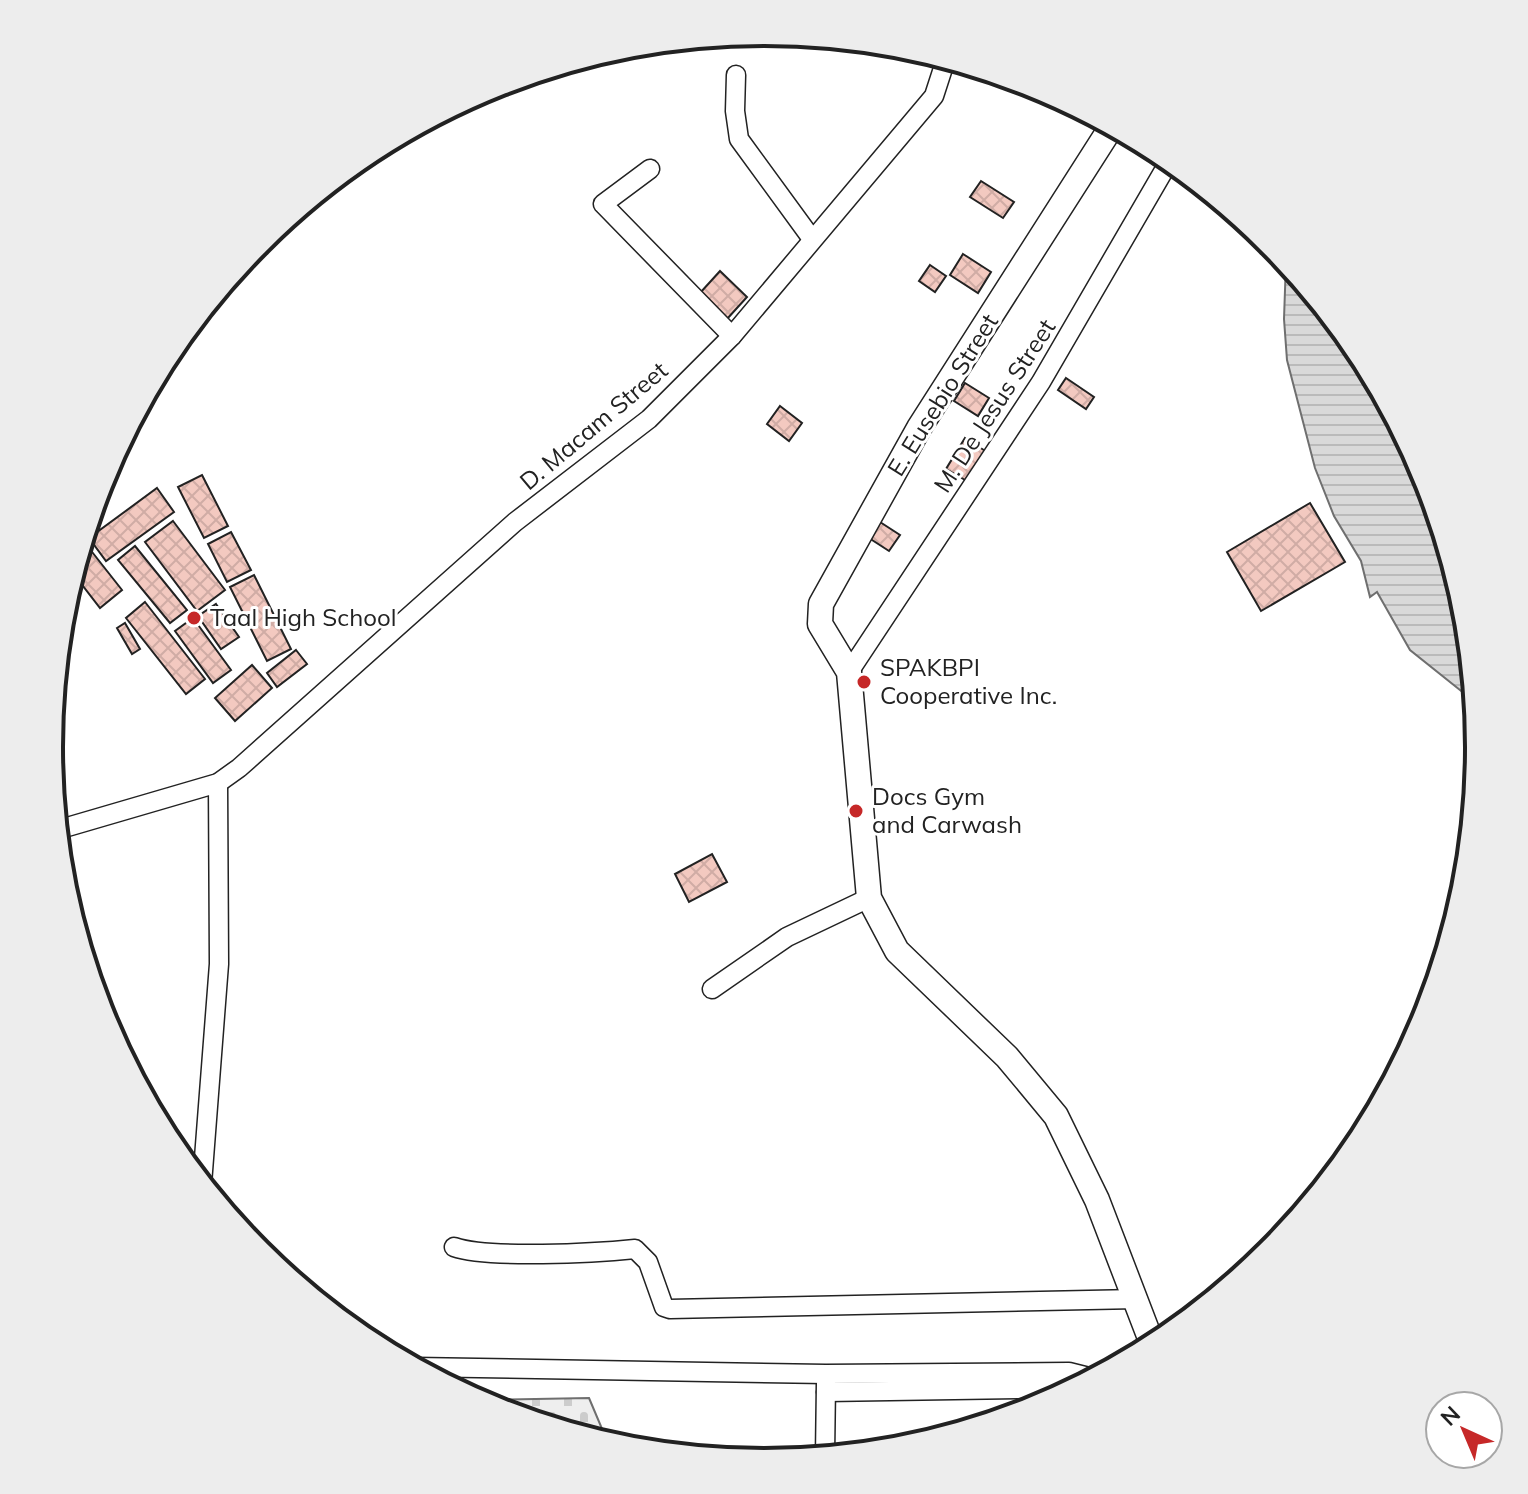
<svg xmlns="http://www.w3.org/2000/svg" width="1528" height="1494" viewBox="0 0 1528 1494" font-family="Mulish,sans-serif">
<defs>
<pattern id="cemetery-stones" width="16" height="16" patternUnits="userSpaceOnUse" patternTransform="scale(2)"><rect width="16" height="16" fill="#eee"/><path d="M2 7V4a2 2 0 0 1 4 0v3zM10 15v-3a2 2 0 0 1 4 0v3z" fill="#ccc"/></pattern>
<pattern id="water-rules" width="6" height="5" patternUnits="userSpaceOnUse" patternTransform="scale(2)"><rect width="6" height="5" fill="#d9d9d9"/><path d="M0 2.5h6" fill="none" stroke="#bababa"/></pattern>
<pattern id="building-cross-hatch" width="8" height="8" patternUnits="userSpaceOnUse" patternTransform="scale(2)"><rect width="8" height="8" fill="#f3c9c0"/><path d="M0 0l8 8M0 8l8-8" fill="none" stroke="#d0aca5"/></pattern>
</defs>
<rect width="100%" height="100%" fill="#fff"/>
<polygon fill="url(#cemetery-stones)" stroke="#6f6f6f" stroke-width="2" points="589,1398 608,1443 490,1407 475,1400"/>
<polygon fill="url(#water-rules)" stroke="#6f6f6f" stroke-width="2" points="1286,261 1359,350 1425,474 1465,608 1475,702 1410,650 1377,592 1370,597 1361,561 1334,516 1315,468 1287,360 1284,319"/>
<g fill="url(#building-cross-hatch)" stroke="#222" stroke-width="2">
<polygon points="981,181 1014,202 1003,218 970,197"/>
<polygon points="963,254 991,272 978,293 950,275"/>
<polygon points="930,265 946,276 935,292 919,281"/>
<polygon points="720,271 747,297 727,319 700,293"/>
<polygon points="1066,378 1094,397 1086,409 1058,390"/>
<polygon points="965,383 989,398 978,416 954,401"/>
<polygon points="780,406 802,423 789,441 767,424"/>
<polygon points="965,438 990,454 972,484 946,469"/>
<polygon points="202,475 228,526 204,538 178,487"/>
<polygon points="157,488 174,512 106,561 89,538"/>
<polygon points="1310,503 1345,562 1261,611 1227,552"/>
<polygon points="173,521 225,590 197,611 145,542"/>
<polygon points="880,522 900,535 889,551 869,538"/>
<polygon points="231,532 251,570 227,582 208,544"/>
<polygon points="85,543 122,590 100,608 73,573"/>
<polygon points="135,546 187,610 170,623 118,560"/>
<polygon points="254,575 291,649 267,661 230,587"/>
<polygon points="145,602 205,679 186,694 126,618"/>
<polygon points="216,604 239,637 221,649 198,616"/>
<polygon points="193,618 231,670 213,683 175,631"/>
<polygon points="125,623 140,649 132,654 117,628"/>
<polygon points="296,650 307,664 277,687 267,673"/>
<polygon points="252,665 272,688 235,721 215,698"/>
<polygon points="712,854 727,882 689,902 675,874"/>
</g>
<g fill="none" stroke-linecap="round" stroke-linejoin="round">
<defs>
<g id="minor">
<polyline points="736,75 735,111 739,139 812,239"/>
<polyline points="650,169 603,204 732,336"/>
<polyline points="849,672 1041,382 1170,160"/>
<polyline points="57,830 218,783 239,768 515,522 649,419 732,336 934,96 946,59"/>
<polyline points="712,989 787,937 869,898"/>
<polyline points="202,1184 219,964 218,783"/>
<path d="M454,1247C488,1259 596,1253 635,1249L648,1262L664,1307L670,1309L1137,1299"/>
<polyline points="415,1367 826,1374 1069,1372 1093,1378"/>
<polyline points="826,1392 1075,1388"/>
<polyline points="825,1456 826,1383"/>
</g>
<polyline id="major" points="1112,126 919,428 821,604 820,624 849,672 869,898 897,951 1007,1057 1056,1116 1097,1200 1153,1346"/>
</defs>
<use href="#minor" stroke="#222" stroke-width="21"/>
<use href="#major" stroke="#222" stroke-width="27"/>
<use href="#minor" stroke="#fff" stroke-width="18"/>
<use href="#major" stroke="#fff" stroke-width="24"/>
</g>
<g fill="#c62828" stroke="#fff" stroke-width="3">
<circle cx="194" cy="618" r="8"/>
<circle cx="864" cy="682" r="8"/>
<circle cx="856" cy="811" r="8"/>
</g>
<g text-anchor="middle" stroke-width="6" stroke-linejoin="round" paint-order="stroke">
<g font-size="24" fill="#222" stroke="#fff">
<text transform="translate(943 395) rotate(-58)" y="8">E. Eusebio Street</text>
<text transform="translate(995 406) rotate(-57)" y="8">M. De Jesus Street</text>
<text transform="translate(594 426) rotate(-40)" y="8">D. Macam Street</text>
</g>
<g font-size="24" fill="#222" stroke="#fff" text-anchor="start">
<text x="210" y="626">Taal High School</text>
<text x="880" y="676">SPAKBPI<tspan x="880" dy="28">Cooperative Inc.</tspan></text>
<text x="872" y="805">Docs Gym<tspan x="872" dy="28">and Carwash</tspan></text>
</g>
</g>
<path d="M0 0H1528V1494H0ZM63 747a701 701 0 1 1 1402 0a701 701 0 1 1-1402 0Z" fill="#ededed" fill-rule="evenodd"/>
<path fill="none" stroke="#222" stroke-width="4" d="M63 747a701 701 0 1 1 1402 0a701 701 0 1 1-1402 0Z"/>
<g transform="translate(1464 1430) rotate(316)"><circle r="38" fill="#ffffff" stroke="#a7a7a7" stroke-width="2"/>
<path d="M0-6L14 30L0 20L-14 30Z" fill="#c62828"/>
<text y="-12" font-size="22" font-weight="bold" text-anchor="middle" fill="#222222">N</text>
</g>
</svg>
